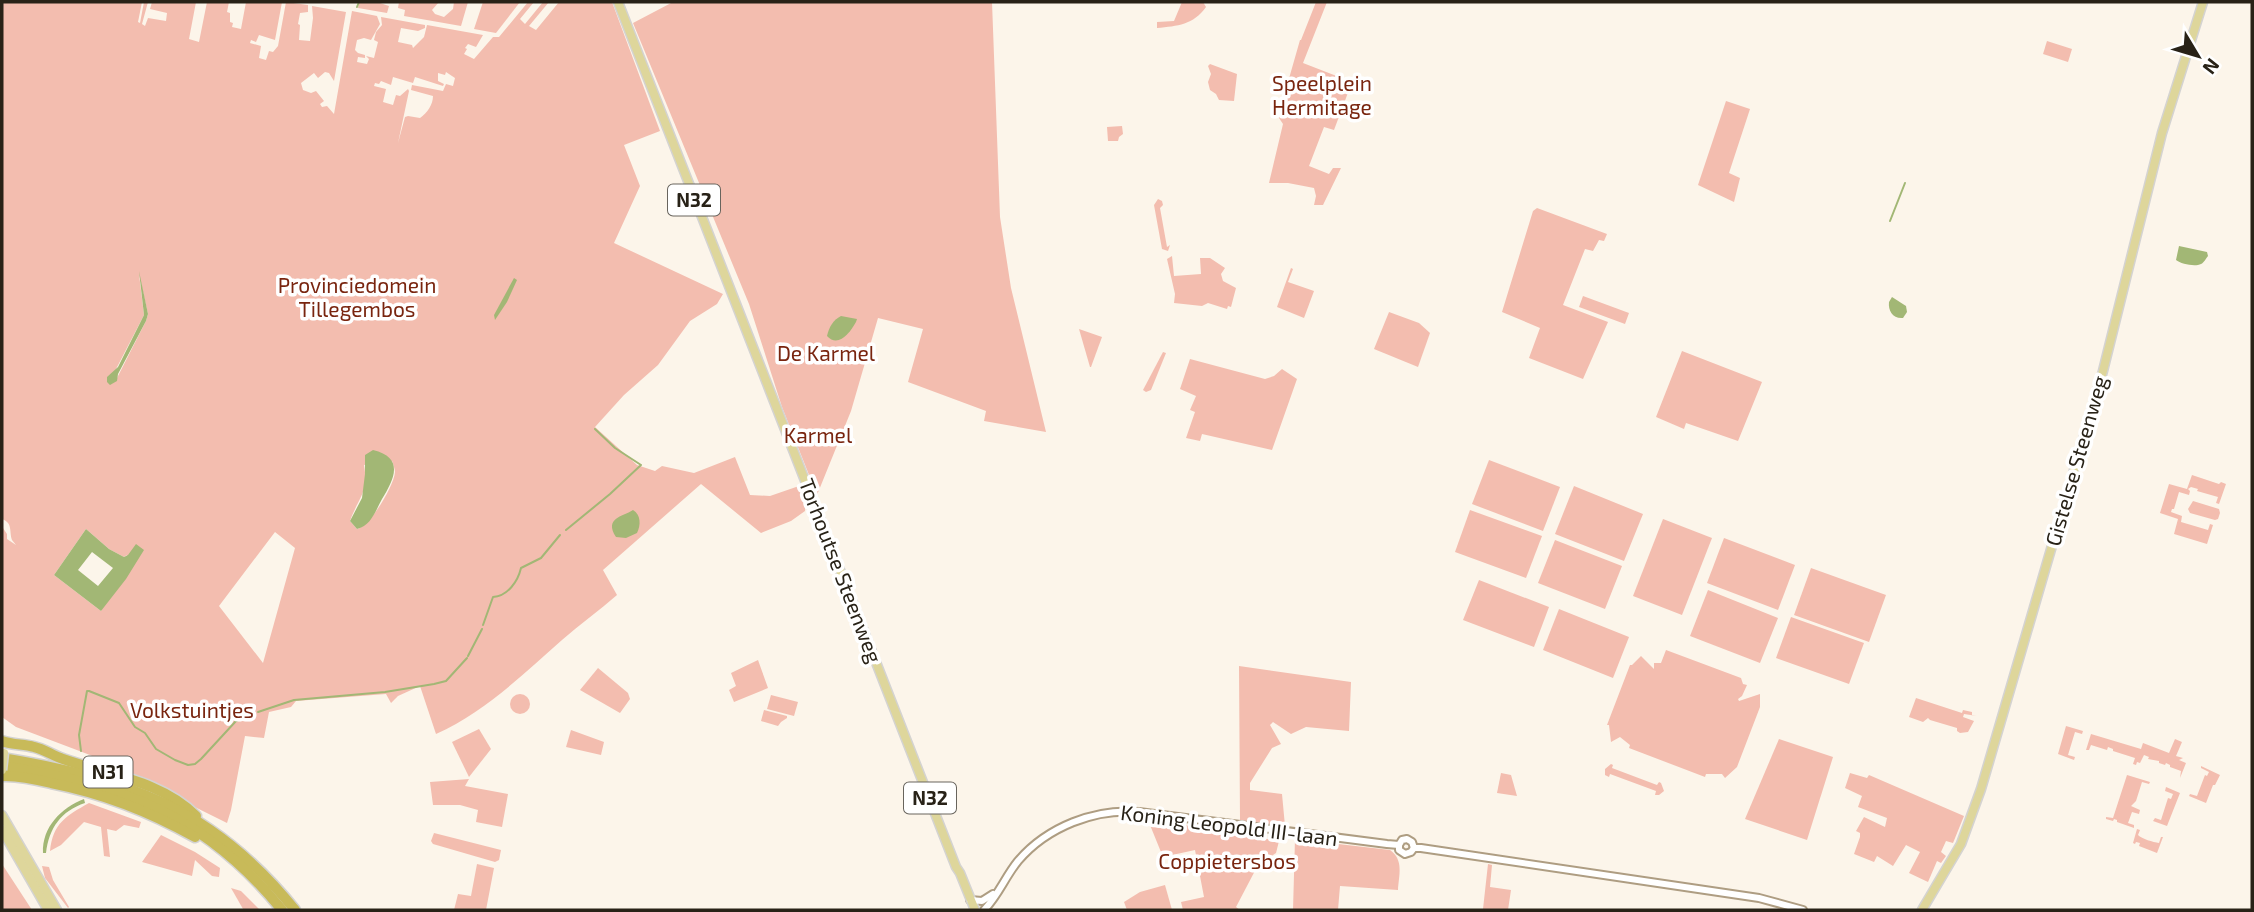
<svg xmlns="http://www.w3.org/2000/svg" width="2254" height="912" viewBox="0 0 2254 912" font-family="'Exo 2',sans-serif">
<rect width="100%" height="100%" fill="#fcf5ea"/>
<g fill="#f3bdaf" fill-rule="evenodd">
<path d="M2,2H142L138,22L140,23L144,2H148L142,24L145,26L148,18L166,21L167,13L150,9L152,2H196L189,39L199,42L207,2H229L227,12L230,13V22L233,23L232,27L241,29L246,2H282L275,40L259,35L256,42L251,40L250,43L261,46L259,58L266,60L269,51L273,52L278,46L286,2L308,5V12L300,13L298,24L300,25L299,40L310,41L313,18L312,6L346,12L334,81L329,73L325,72L318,78L314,73L301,83L303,90L311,93L316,91L324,101L320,104L322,107L327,106L334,114L352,11L377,16L380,24L371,40L364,38L357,40L355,50L358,53L365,55V58L358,57L357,62L367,64L369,59L366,56L374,58L378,42L374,40L376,32L382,25L381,17L425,25V28L418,31L401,28L398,42L412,45L413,48L424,37L427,25L483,35L476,47L468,44L465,48L467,49L464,54L474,59L493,37H499L528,2H534L520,19L525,24L543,2H549L529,26L536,30L559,2H612L660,131L624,145L640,186L614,243L723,294L717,304L690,321L658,365L624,395L595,427L637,465L655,471L662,466L694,473L735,457L750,495L770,496L799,486L806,502L805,511L791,521L761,533L701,484L603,570L617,595C599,611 580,624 562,640C522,675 485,712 436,734L420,686L398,696L391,703L386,694L296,701L291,707L269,712L264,738L245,736L231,810L227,823L90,755L16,727L2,717V529L3,528L7,534V539L16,545L12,540C9,531 13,523 2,519ZM446,72L455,78L453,86L446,84L443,91L412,85L411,90L433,96C433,105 427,113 420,118L408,116L405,117L398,143L409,91L408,89L400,96L396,95L393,105L383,102L386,89L374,86L375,83L379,84L381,81L391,85L393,77L413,83L415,77L443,86L444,84L438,81V73L445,75ZM139,274L148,314L146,321L117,378L115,371L144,315ZM392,461C393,464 395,469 395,472C394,486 370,526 357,529L350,521C358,498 369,493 364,465ZM86,529L109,549L124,557L127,555L101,611L54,575ZM275,532L295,548L263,663L219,606Z"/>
<polygon points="359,2 377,2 389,6 387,13 358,8"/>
<polygon points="399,2 439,2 432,10 435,14 444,17 453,9 454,2 468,2 461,26 404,16 405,10 398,8"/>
<polygon points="483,2 520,2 496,33 474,29"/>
<polygon points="673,2 992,2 1000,217 1011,288 1046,432 984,421 986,411 908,382 923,329 878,318 851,411 817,495 782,407 749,304 633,23"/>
<path d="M1182,2H1203L1206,7C1193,25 1178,26 1157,28V22L1174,21Z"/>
<polygon points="1316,2 1327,2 1303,63 1352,82 1334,130 1324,127 1309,166 1329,174 1333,168 1341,168 1323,205 1314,205 1316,196 1314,188 1288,183 1269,183 1283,124 1279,118 1285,82 1288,82 1300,40 1301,40"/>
<polygon points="2047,41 2072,49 2068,62 2043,54"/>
<polygon points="1210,64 1237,74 1234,101 1219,100 1216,94 1210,90 1208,82 1211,74 1208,66"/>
<polygon points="1726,101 1750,109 1729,173 1740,178 1734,202 1698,185"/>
<polygon points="1122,126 1123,134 1119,137 1118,141 1108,141 1107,127"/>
<polygon points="1158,199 1162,201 1163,205 1160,208 1167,247 1170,245 1168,251 1162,249 1154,205"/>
<polygon points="1537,208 1607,234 1604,241 1599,240 1593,251 1585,249 1563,305 1608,322 1583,379 1529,358 1540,328 1502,312 1533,211"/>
<polygon points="1172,256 1174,276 1201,274 1200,258 1210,258 1225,268 1221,274 1223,281 1236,288 1231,307 1228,306 1227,309 1208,303 1202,306 1174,303 1175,294 1167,259"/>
<polygon points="1291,268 1293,269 1288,282 1314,291 1304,318 1277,307"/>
<polygon points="1583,296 1629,313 1625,324 1579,307"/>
<polygon points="1389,312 1419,323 1430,333 1418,367 1374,349"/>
<polygon points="1079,329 1102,337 1091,367 1090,367"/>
<polygon points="1682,351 1762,382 1738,441 1686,423 1684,429 1656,417"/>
<polygon points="1163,352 1166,353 1151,390 1146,392 1143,390"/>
<polygon points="1190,359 1265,379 1274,376 1282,369 1297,379 1272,450 1202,434 1200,441 1186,438 1195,412 1190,410 1196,396 1180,389"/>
<polygon points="1489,460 1560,487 1543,531 1472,504"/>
<polygon points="2192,475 2219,484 2221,482 2226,484 2219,504 2216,503 2218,497 2197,491 2198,489 2191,487 2188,489 2190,491 2189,495 2179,492 2174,509 2172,509 2171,512 2182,516 2181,522 2208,530 2210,524 2213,525 2207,544 2174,534 2178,519 2160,513 2169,484 2187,489"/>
<polygon points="1574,486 1643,514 1624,561 1555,534"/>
<polygon points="2193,501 2219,509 2220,513 2218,519 2215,520 2190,513 2188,509"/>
<polygon points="1470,510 1542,536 1526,578 1455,552"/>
<polygon points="1663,519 1712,538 1682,615 1633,596"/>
<polygon points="1724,538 1795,565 1778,610 1707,583"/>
<polygon points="1555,540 1622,566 1605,609 1538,583"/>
<polygon points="1811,568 1886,595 1869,642 1794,615"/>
<polygon points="1479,580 1549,607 1534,647 1463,620"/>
<polygon points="1708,590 1778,618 1760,663 1690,636"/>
<polygon points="1559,609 1629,637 1613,678 1543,650"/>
<polygon points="1791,617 1864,643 1849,684 1776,658"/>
<polygon points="1666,650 1741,678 1743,684 1747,685 1742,696 1738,699 1739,701 1760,694 1760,707 1737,767 1725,778 1722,774 1706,774 1705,777 1629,748 1630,745 1620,737 1611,742 1609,725 1607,725 1630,665 1632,665 1641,656 1654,669 1654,663 1661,663"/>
<polygon points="758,660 768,688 734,702 729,690 736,686 731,673"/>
<polygon points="1239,666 1351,682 1349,731 1306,727 1291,734 1273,722 1270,725 1281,744 1272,748 1250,783 1250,790 1282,794 1285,826 1240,820"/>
<polygon points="598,668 628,693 630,699 620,713 580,690"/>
<circle cx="520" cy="704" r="10"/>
<polygon points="771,695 798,702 794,716 767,709"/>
<polygon points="1916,698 1962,713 1963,710 1972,712 1972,715 1977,716 1964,714 1963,717 1974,721 1968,732 1960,733 1957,731 1957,728 1930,720 1928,718 1923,722 1909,717"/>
<polygon points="764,710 787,716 787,718 781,722 778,726 761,721"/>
<polygon points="2066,726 2083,731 2082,734 2075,732 2068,755 2075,757 2074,760 2058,754"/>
<polygon points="479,729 491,749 469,777 452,742"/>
<polygon points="571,730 604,742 601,755 566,747"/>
<polygon points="2091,734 2141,749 2143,743 2169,753 2175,739 2182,742 2176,756 2183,758 2179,760 2186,763 2180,778 2181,771 2170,767 2170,765 2166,763 2165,765 2159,763 2159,761 2148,759 2149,757 2144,755 2140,763 2137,762 2136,765 2133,764 2135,758 2113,751 2113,749 2108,747 2107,750 2091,745 2089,750 2086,750"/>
<polygon points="1779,739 1833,757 1807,840 1745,819"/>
<polygon points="1611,764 1613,765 1612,768 1657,785 1659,782 1661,783 1664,791 1659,795 1655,795 1656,791 1610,774 1609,777 1605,775 1605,769"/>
<polygon points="2201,766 2220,775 2215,785 2213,785 2206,803 2189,796 2190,794 2197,796 2205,775 2207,776 2209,772 2201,768"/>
<polygon points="1501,773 1511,775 1517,796 1497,793"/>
<polygon points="1850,773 1867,778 1869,775 1964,816 1953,843 1946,841 1941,852 1946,856 1941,863 1937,861 1928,882 1909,873 1920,852 1906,845 1893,866 1877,856 1874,862 1854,854 1860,837 1860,833 1856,831 1864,817 1885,827 1887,818 1858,807 1862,796 1845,788"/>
<polygon points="2127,775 2150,782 2149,784 2142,782 2136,801 2131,806 2140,810 2139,814 2132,812 2128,823 2134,825 2134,828 2117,822 2117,820 2114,819 2113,821 2106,819 2106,817 2113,818"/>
<polygon points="469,779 465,786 508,794 502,827 476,822 478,810 460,805 433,805 430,782"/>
<polygon points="2166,787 2180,793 2167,826 2153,821 2155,818 2161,820 2168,798 2171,799 2173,794 2165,791"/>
<path d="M89,803L141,822L139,828L124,825L116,831L107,829L110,857L104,856L101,827L84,822L61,845L50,851C53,823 66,816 89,803Z"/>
<polygon points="1154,820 1279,841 1276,853 1258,865 1236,907 1240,910 1183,910 1181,902 1204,897 1195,850 1163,857 1150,825"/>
<path d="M2137,829L2140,830L2138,835C2142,839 2153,842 2159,843L2161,837H2163L2157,853L2139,846L2140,843L2136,842L2135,844L2133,843Z"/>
<polygon points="434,833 501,850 499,860 495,862 433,844 431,841"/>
<polygon points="161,835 195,852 220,868 219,877 212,876 195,860 192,876 142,862"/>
<path d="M1295,839L1390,850C1404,860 1399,875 1398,890L1340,886L1338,910H1293Z"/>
<polygon points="2,864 32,910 2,910"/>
<polygon points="477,864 494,868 486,910 454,910 458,894 471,896"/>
<polygon points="1488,864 1492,865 1490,887 1511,890 1508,910 1483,909"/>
<polygon points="42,866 49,867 53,880 69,907 68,908 45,878"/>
<polygon points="1165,885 1172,910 1127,910 1124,902 1140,892"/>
<polygon points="231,888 241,891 260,910 243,909"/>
</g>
<g fill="#a2b775" fill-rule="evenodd">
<path d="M2179,246L2207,252L2208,256C2206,258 2204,263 2201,264C2195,267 2181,264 2176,260Z"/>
<polygon points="139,271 148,314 146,321 118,374 117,381 110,385 107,382 107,377 118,367 144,315"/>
<polygon points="514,278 517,280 507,302 495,320 494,315"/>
<path d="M1892,297L1906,306L1907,312L1903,318C1893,319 1888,311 1889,302Z"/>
<path d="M841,316L857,319L856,322C850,333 838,348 827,336C829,327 833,320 841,316Z"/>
<path d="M373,450C405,458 394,479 382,499C376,510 371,526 357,529L350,521L362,498L365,474V455Z"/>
<path d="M633,510C641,515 641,525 637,533L626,538L616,537C604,518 622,517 633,510Z"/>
<path d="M86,529L109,549L124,557L128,555L136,544L144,550L126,579L101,611L54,575ZM92,552L113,568L98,586L78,570Z"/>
<path d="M84,799L85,803C61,811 49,828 46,853H43C42,827 61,808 84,799Z"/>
</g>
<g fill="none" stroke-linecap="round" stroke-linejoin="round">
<g stroke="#a2b775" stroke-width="2">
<polyline points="357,7 359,2"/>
<polyline points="1890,221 1905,183"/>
<polyline points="566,530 610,494 641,465 615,448 595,429"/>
<path d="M483,625L493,597C508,596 518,581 521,568L541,558L560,535"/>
<polyline points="468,656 482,629"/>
<polyline points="258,712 294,700 385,692 434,684 446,681 467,658"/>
<polyline points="81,751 79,735 87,691 89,691 119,703 135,727 145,733 156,749 175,760 188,765 195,764 201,759 236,721 249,715"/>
</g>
<defs>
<g id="minor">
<polyline points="1399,845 1399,850 1405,854 1411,852 1414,848 1421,848 1759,898 1803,910"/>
<polyline points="970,900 982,901 993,894"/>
<path d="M984,910C998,896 1005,877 1018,861C1047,827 1095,808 1139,812L1387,844L1399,845L1402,840L1407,839L1412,842L1414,848"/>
</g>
<g id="major">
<polyline points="618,2 956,867 960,873 975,910"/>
<polyline points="2,815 57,910"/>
<polyline points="2,830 48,910"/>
<polyline points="1922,910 1961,844 1981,789 2103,371 2162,133 2203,2"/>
</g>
<g id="highway">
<path d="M2,741C13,745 23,744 34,747C44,749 53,756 63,759C108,775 162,781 196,816"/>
<path d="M2,758C127,779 213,808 295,910"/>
<path d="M2,766C121,784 204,814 282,910"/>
<path d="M2,776C18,775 35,779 51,783C102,793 149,811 195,837"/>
</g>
</defs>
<use href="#minor" stroke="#ae9d82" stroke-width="10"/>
<use href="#major" stroke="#d4d3d1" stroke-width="11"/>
<use href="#highway" stroke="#d4d3d1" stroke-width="13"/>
<use href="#minor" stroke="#fff" stroke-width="6"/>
<use href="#major" stroke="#ded69b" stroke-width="8"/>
<use href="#highway" stroke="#c8ba59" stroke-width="10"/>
<defs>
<polyline id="major-bridge" points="2,770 4,753"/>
</defs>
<use href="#major-bridge" stroke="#d4d3d1" stroke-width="11" stroke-linecap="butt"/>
<use href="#major-bridge" stroke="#ded69b" stroke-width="8"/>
</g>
<g text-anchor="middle" stroke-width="7" stroke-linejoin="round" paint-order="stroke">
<g fill="#fff" stroke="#68645d" stroke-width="2">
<rect x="668" y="184.5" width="52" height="31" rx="5"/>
<rect x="83.5" y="756.5" width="49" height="31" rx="5"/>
<rect x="904" y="782.5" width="52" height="31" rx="5"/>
</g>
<g font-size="19" font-weight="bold" fill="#282217">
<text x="694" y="207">N32</text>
<text x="108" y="779">N31</text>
<text x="930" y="805">N32</text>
</g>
<g font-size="21" fill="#79250f" stroke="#fff">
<text x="1322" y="91">Speelplein<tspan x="1322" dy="24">Hermitage</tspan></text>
<text x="357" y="293">Provinciedomein<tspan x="357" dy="24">Tillegembos</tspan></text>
<text x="826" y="361">De Karmel</text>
<text x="818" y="443">Karmel</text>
<text x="192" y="718">Volkstuintjes</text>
<text x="1227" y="869">Coppietersbos</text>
</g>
<g font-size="21" fill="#282217" stroke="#fff">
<text transform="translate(2077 461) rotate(-74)" y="7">Gistelse Steenweg</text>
<text transform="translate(840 571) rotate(69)" y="7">Torhoutse Steenweg</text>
<text transform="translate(1229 826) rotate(7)" y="7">Koning Leopold III-laan</text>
</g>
</g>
<rect width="2254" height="912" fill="none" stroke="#282217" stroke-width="7"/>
<g transform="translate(2198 56) rotate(128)" stroke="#ffffff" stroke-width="5" paint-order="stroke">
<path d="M0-5L12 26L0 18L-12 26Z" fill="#282217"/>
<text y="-10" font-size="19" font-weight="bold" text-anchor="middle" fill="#282217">N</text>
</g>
</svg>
